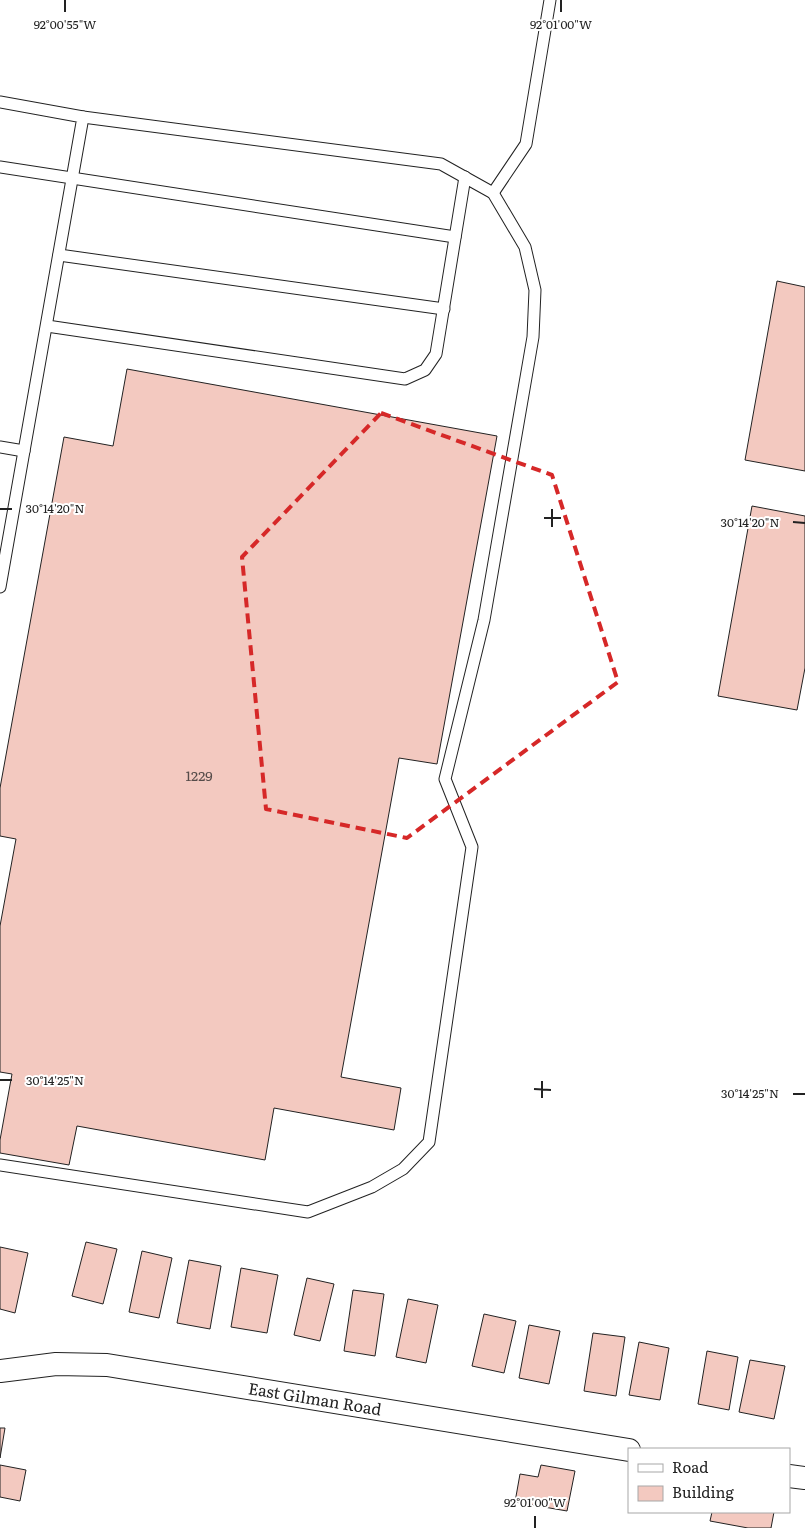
<svg xmlns="http://www.w3.org/2000/svg" width="805" height="1528" viewBox="0 0 805 1528" font-family="Literata,serif">
<rect width="100%" height="100%" fill="#fff"/>
<g fill="#f3c9c0" stroke="#222">
<polygon points="777,281 805,287 805,471 745,460"/>
<polygon points="127,369 497,436 437,764 399,758 341,1077 401,1088 394,1130 274,1108 265,1160 77,1126 69,1165 0,1153 0,1140 12,1074 0,1072 0,926 16,839 0,836 0,788 64,437 113,446"/>
<polygon points="752,506 805,516 805,668 797,710 718,696"/>
<polygon points="86,1242 117,1249 103,1304 72,1296"/>
<polygon points="0,1247 28,1253 15,1313 0,1309"/>
<polygon points="142,1251 172,1258 159,1318 129,1312"/>
<polygon points="189,1260 221,1266 210,1329 177,1323"/>
<polygon points="241,1268 278,1275 267,1333 231,1327"/>
<polygon points="307,1278 334,1284 320,1341 294,1335"/>
<polygon points="353,1290 384,1294 375,1356 344,1351"/>
<polygon points="408,1299 438,1305 426,1363 396,1357"/>
<polygon points="484,1314 516,1321 504,1373 472,1366"/>
<polygon points="529,1325 560,1331 549,1384 519,1378"/>
<polygon points="593,1333 625,1337 616,1396 584,1391"/>
<polygon points="639,1342 669,1348 660,1400 629,1395"/>
<polygon points="707,1351 738,1357 729,1410 698,1404"/>
<polygon points="750,1360 785,1366 774,1419 739,1412"/>
<polygon points="0,1428 5,1428 0,1458"/>
<polygon points="0,1465 26,1470 20,1501 0,1497"/>
<polygon points="541,1465 575,1471 567,1511 515,1502 520,1474 538,1477"/>
<polygon points="712,1512 774,1512 771,1528 748,1528 710,1521"/>
</g>
<g fill="none" stroke-linecap="round" stroke-linejoin="round">
<defs>
<g id="service">
<polyline points="0,102 83,117 0,587"/>
<polyline points="0,167 455,237"/>
<polyline points="493,193 526,144 550,0"/>
<polyline points="59,255 444,309"/>
<polyline points="47,326 405,379 425,370 436,354 465,177"/>
<polyline points="0,447 24,451"/>
<polyline points="0,1165 308,1212 372,1187 403,1169 429,1142 472,847 445,779 484,620 533,337 535,290 525,247 493,193 441,164 83,117"/>
</g>
<g id="minor">
<path id="s1" d="M0,1371L56,1364L107,1365L629,1450"/>
<polyline points="789,1476 805,1478"/>
</g>
</defs>
<use href="#service" stroke="#222" stroke-width="13"/>
<use href="#minor" stroke="#222" stroke-width="24"/>
<use href="#service" stroke="#fff" stroke-width="11"/>
<use href="#minor" stroke="#fff" stroke-width="22"/>
</g>
<path fill="none" stroke="#d62828" stroke-width="4" stroke-dasharray="10 6" stroke-linejoin="round" d="M381,413L552,475L618,682L407,838L266,809L242,557Z"/>
<path fill="none" stroke="#222" stroke-width="2" d="M65,12V0M561,12V0M0,509H12M544,518H561M793,522L805,523M552,527V509M0,1080H12M534,1089L551,1090M793,1094H805M542,1098V1081M535,1528V1516"/>
<g text-anchor="middle" stroke-width="4" stroke-linejoin="round" paint-order="stroke">
<g font-size="14" fill="#564c4a">
<text x="199" y="781">1229</text>
</g>
<g font-size="16" fill="#222" stroke="#fff">
<text dy="6" stroke="none"><textPath href="#s1" startOffset="318">East Gilman Road</textPath></text>
</g>
</g>
<g font-size="12" text-anchor="middle" fill="#222" stroke="#fff" stroke-width="4" stroke-linejoin="round" paint-order="stroke">
<text x="65" y="29">92°00'55"W</text>
<text x="561" y="29">92°01'00"W</text>
<text x="55" y="513">30°14'20"N</text>
<text x="750" y="527">30°14'20"N</text>
<text x="55" y="1085">30°14'25"N</text>
<text x="750" y="1098">30°14'25"N</text>
<text x="535" y="1507">92°01'00"W</text>
</g>
<rect x="628" y="1448" width="162" height="65" fill="#ffffff" stroke="#a7a7a7"/>
<rect x="638" y="1464" width="25" height="8" fill="#ffffff" stroke="#a7a7a7"/>
<text x="672" y="1473" font-size="15" fill="#222222">Road</text>
<rect x="638" y="1486" width="25" height="15" fill="#f3c9c0" stroke="#a7a7a7"/>
<text x="672" y="1498" font-size="15" fill="#222222">Building</text>
</svg>
